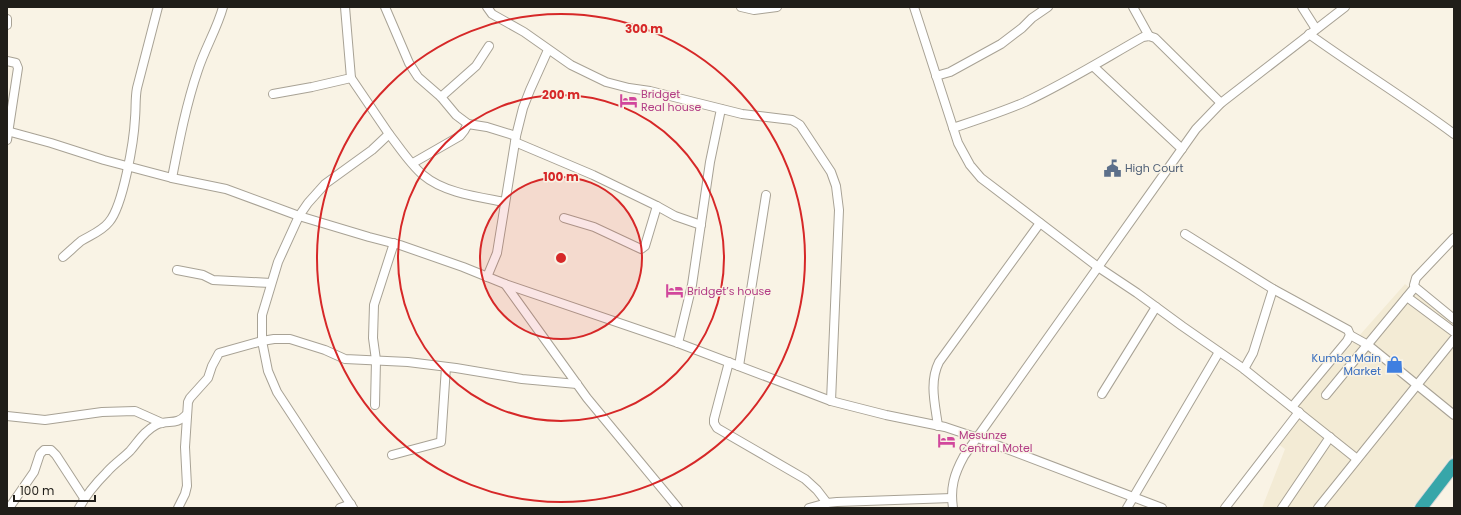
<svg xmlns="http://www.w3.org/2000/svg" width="1461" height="515" viewBox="0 0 1461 515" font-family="Poppins,sans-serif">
<rect width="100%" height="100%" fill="#f9f3e5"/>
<polygon fill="#f3ebd5" points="1405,284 1454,323 1454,453 1412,508 1262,508 1285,449 1278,444 1302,411 1297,406"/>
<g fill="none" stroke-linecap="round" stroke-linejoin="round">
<defs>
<g id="minor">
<polyline points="385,7 409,63 418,77 441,97 456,115 468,124 487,127 516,136"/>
<polyline points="487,7 492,14 524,32 571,65 606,82 629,88 650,91 742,114 792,120 800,125 831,172 836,186 839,210 831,401"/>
<polyline points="741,7 754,10 777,7"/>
<polyline points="914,7 958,143 970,165 981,178 1098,267 1137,293 1182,326 1244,369 1357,459"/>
<polyline points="1133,7 1149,36"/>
<polyline points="1302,7 1316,29"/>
<polyline points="7,19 7,25"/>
<path d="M1309,34C1356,68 1407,99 1454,134"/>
<polyline points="7,61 16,63 18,68 7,140"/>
<polyline points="1094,67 1182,149"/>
<polyline points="936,76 950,72 1001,44 1022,28 1032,18 1048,7"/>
<polyline points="351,78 389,134 372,150 325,184 308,203 299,216 278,262 262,315 262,341 268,371 277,392 353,508"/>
<polyline points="273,94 312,87 351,78 345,7"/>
<polyline points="441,97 476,66 489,46"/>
<path d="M953,128C977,120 1002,112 1025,102C1066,83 1104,59 1143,37L1149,36L1155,38L1221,103"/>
<polyline points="7,131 51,143 104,160 172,178 226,189 299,216 369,237 400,245 463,267 505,284 678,343 831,401 886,415 945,427 978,438 1162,508"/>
<path d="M389,134C400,148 410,164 423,175C444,193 479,197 505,202"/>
<polyline points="515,142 593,175 657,206 675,216 701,225"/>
<polyline points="413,163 460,136 464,131 468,124"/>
<path d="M172,178C179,142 186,105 198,70C205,48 217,29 223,7"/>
<polyline points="564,218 594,227 641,249 645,246 657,206"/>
<polyline points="1185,234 1273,289 1348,330 1350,335 1347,341 1292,407"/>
<polyline points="1454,238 1416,278 1414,285 1415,287 1454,319"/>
<path d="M63,257C69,252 75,246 81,241C91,235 102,231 109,222C123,206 134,141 135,118C136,108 135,98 137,88L158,7"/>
<polyline points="177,270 203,275 213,280 271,283"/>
<polyline points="487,277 497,253 516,136 523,108 530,90 548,50"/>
<polyline points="505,284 587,398 678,508"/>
<polyline points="1407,297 1454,332"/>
<polyline points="1350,335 1368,345 1454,415"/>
<polyline points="678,343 692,285 710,162 721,109"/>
<polyline points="729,362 714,419 714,423 717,428 805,479 817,490 827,503"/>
<polyline points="739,366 766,195"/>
<polyline points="1244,369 1253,353 1273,289"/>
<polyline points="1102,394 1156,307"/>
<polyline points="1326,395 1415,287"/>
<polyline points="375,405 376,360 373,338 374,305 394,243"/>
<polyline points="7,416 45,420 102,412 135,411 162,423"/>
<path d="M938,426C935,404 929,382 939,362L1040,223"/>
<polyline points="392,455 441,442 446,367"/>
<polyline points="9,508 34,472 40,454 44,450 51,450 56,455 84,498"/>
<path d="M79,508C86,495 96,483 107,472C114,464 123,458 130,451C138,442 144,431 156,425C168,419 176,426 186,415"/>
<polyline points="178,508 185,494 187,486 185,447 188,402 190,398 208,378 212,366 219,353 262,341 274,339 290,339 325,350 345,359 408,362 456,368 522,379 577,384"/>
<polyline points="340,508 351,504"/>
<polyline points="809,508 827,503 837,502 952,498"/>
<path d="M953,508C950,488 954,474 964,456L1196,129L1221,103L1345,7"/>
<polyline points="1127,508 1219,352"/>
<polyline points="1225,508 1299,412"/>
<polyline points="1282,508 1330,437"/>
<polyline points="1318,508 1454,339"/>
</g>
<polyline id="highway" points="1421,508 1454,465"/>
</defs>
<use href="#minor" stroke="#a8a295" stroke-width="10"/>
<use href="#highway" stroke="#d7d6d6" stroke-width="14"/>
<use href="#minor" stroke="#fff" stroke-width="8"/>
<use href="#highway" stroke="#37a6a9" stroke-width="12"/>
</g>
<circle cx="561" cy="258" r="81" fill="#d62828" fill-opacity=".12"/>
<g fill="none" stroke="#d62828" stroke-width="2">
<circle cx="561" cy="258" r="81"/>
<circle cx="561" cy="258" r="163"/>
<circle cx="561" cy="258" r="244"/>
</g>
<defs>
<symbol id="hotel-bare" viewBox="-9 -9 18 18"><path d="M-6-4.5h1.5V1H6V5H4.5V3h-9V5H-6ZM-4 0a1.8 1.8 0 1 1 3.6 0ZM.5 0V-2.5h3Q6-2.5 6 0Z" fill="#d1479c" stroke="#f9f3e5" stroke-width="2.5" paint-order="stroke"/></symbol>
<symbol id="civic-bare" viewBox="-9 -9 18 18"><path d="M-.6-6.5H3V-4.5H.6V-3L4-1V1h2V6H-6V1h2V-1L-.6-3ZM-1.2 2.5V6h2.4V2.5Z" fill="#5c6f8a" stroke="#f9f3e5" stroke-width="2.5" paint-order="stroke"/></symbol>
<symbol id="shop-bare" viewBox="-9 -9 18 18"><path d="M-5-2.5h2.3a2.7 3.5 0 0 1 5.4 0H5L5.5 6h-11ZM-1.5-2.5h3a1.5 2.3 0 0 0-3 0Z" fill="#3f7fe0" stroke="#f9f3e5" stroke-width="2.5" paint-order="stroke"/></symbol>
</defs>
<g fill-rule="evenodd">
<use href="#hotel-bare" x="616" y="88" width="25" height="25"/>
<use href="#civic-bare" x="1100" y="156" width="25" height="25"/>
<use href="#hotel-bare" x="662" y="278" width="25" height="25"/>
<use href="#shop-bare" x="1382" y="352" width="25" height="25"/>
<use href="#hotel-bare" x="934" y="428" width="25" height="25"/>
</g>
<g text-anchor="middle" stroke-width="3" stroke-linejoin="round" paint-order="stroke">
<g font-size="11" fill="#b23c85" stroke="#f9f3e5" text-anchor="start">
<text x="641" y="98">Bridget<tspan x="641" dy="13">Real house</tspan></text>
<text x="687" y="295">Bridget’s house</text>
<text x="959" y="439">Mesunze<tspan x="959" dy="13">Central Motel</tspan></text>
</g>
<g font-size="11" fill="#4e5e75" stroke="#f9f3e5" text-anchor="start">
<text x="1125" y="172">High Court</text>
</g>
<g font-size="11" fill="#366cbe" stroke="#f9f3e5" text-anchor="end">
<text x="1381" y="362">Kumba Main<tspan x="1381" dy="13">Market</tspan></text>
</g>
</g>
<circle cx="561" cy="258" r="6" fill="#d62828" stroke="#f9f3e5" stroke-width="2"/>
<g font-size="12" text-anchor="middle" font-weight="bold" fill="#d62828" stroke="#f9f3e5" stroke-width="3" stroke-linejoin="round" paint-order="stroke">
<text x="644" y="33">300 m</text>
<text x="561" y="99">200 m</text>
<text x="561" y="181">100 m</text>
</g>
<rect width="1461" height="515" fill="none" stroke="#201e19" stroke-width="16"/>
<path d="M14 495v6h81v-6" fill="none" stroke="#201e19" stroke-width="2"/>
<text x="20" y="495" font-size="12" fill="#201e19" stroke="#f9f3e5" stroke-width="3" paint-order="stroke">100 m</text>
</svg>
